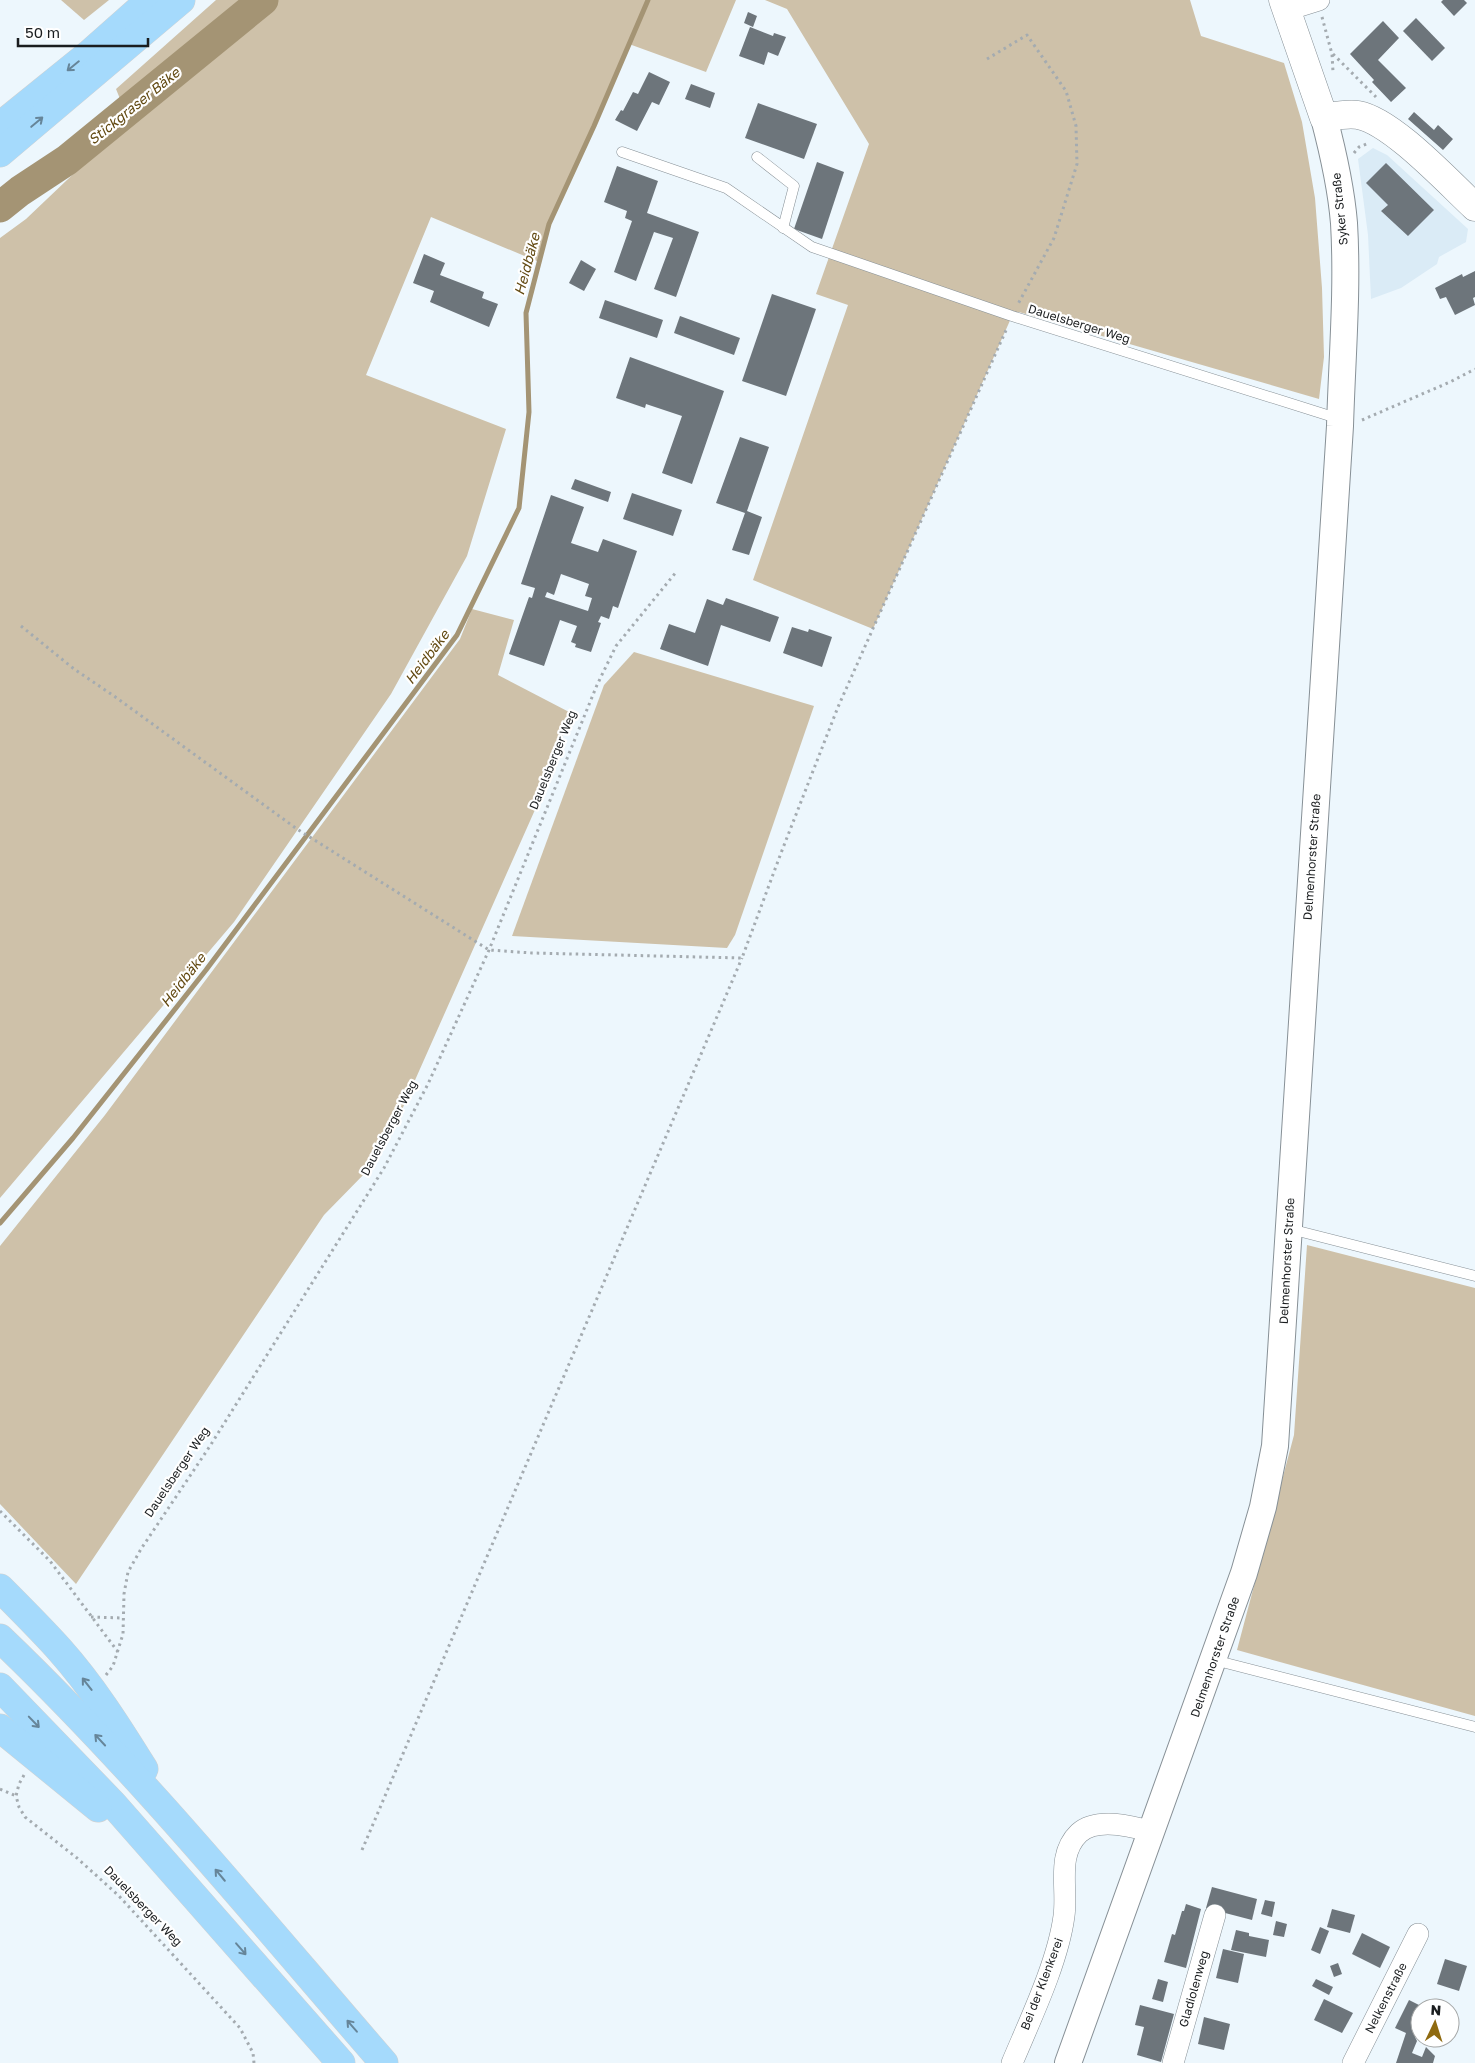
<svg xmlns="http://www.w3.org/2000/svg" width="1475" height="2063" viewBox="0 0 1475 2063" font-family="'Golos Text',sans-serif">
<rect width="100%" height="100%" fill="#edf7fd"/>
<polygon fill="#daebf6" points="1373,148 1387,155 1468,229 1466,242 1439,257 1437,264 1401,288 1371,299 1368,235 1358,159"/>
<g fill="#cec1a9">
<polygon points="61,0 109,0 84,20"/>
<polygon points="216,0 736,0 706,72 629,44 591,134 549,224 539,262 431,217 366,375 506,429 467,556 391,694 234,922 0,1198 0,238 26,219 129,121 116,89"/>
<polygon points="765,0 1190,0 1201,36 1284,63 1302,122 1315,198 1322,288 1324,357 1319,399 1019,312 1012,316 873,629 753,580 848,305 816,294 869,144 787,9"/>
<polygon points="472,609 514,620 498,675 571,713 542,794 396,1123 369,1169 324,1215 76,1584 0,1504 0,1246 105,1115 460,639"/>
<polygon points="634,652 814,706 735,935 727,948 512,936 604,685"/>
<polygon points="1307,1245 1475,1288 1475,1716 1237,1650 1294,1435"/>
</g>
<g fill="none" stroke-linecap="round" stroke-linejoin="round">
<polyline stroke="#a49474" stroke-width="5" points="0,1223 73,1138 206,970 457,635 519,508 529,412 526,313 549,224 594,126 648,0"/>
<polyline stroke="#a49474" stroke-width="31" points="0,207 20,191 67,160 263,0"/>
</g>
<g fill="#6d757b" fill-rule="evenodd">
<polygon points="1443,0 1464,0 1467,3 1454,16 1441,2"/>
<polygon points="748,12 757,16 753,27 744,23"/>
<polygon points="1416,18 1445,48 1432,61 1403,31"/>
<polygon points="1383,21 1399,38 1378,60 1406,88 1391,102 1372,82 1374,80 1350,54"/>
<polygon points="750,27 773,36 774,33 786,37 778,56 768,52 764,65 739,56"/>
<polygon points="649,72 670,82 659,105 652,102 637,131 615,120 621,110 623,111 633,92 638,94"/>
<polygon points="691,84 715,93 710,108 685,99"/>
<polygon points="758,103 817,124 804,159 745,138"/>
<polygon points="1414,112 1434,130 1438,125 1453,139 1443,150 1408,119"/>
<polygon points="817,162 844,172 822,239 794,229"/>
<polygon points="1386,163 1434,210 1408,236 1381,211 1388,205 1366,183"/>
<polygon points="617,166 658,181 647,213 699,232 676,297 654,289 673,238 654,232 636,281 614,272 632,221 625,218 627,211 604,202"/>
<polygon points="424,254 445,263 440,275 484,292 482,298 498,304 489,327 430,302 434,291 413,283"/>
<polygon points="581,260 596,269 584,291 569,283"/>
<polygon points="1475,271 1475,297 1473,298 1475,305 1455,315 1446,297 1440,299 1435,288 1462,274 1463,277"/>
<polygon points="772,294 816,309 786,396 742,381"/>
<polygon points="605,300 663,320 657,338 599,318"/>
<polygon points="680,316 740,338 734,355 674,333"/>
<polygon points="630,357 724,391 692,484 662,473 682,416 646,404 645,408 616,398"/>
<polygon points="740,437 769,447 747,511 762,517 749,555 732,550 745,513 716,503"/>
<polygon points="575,479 611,492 608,502 571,489"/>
<polygon points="632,493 682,510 673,536 623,519"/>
<path d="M551,495L584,507L571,543L598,552L603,539L637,551L618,608L613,606L609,619L601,616L598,622L601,623L591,652L575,647L576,644L571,642L577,626L560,620L544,666L509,654L529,597L532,598L535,588L521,584ZM561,574L589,584L585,596L592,598L588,611L545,597L547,592L554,595Z"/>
<polygon points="726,598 779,617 770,642 721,625 708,666 660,649 669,624 695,633 707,599 723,605"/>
<polygon points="792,627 808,632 809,629 832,637 822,667 783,653"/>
<polygon points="1212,1887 1257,1899 1252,1920 1206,1908"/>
<polygon points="1265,1900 1275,1902 1272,1917 1261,1914"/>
<polygon points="1186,1904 1201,1909 1186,1968 1164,1962 1172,1934 1175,1935 1182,1911 1184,1911"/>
<polygon points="1332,1909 1355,1915 1350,1933 1327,1927"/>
<polygon points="1276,1921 1287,1924 1284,1937 1273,1935"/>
<polygon points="1320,1927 1329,1931 1320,1954 1311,1950"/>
<polygon points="1236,1930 1249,1933 1249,1936 1269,1940 1266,1957 1231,1950"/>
<polygon points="1362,1933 1390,1947 1380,1968 1352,1954"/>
<polygon points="1223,1949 1244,1954 1238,1983 1216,1978"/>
<polygon points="1445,1959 1467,1966 1459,1991 1437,1984"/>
<polygon points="1338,1963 1342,1974 1334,1977 1330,1966"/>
<polygon points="1158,1979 1168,1982 1163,2002 1152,1999"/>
<polygon points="1316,1979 1333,1987 1329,1995 1312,1986"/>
<polygon points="1324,1999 1353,2013 1342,2033 1314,2020"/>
<polygon points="1409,2000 1425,2008 1420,2008 1420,2037 1416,2035 1415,2037 1417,2041 1412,2053 1422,2057 1426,2047 1435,2056 1433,2063 1396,2063 1406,2033 1395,2028"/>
<polygon points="1140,2005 1174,2014 1161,2062 1137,2055 1144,2027 1135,2025"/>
<polygon points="1204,2017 1230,2024 1224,2050 1198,2044"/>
</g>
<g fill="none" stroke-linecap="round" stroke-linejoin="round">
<defs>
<g id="service">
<polyline points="622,152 726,188 812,247 1012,316 1327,415 1339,417"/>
<polyline points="757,157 794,186 783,228"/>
<polyline points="1290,1229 1475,1276"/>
<polyline points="1214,1660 1475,1727"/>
</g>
<g id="minor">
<polyline points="1287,10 1319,0"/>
<path d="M1012,2063C1030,2020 1058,1962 1064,1916C1068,1888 1056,1855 1079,1833C1097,1817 1132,1826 1152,1832"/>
<polyline points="1173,2063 1215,1915"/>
<polyline points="1353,2063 1418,1934"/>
</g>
<path id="tertiary" d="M1068,2063L1244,1573L1263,1507L1275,1446L1340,426C1342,358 1348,290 1344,223C1341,187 1333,152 1324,118"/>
<path id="secondary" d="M1283,0L1324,118C1335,116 1347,113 1358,115C1392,121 1448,182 1475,207"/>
<g id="motorway">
<polyline points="0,126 89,54 150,0"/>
<polyline points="0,153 181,0"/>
<path d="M0,1588C20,1608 40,1628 59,1649C92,1686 118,1727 144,1769"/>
<path d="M0,1638C138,1770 259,1919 384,2063"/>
<polyline points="0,1687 113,1804 341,2063"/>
<polyline points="0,1728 98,1808"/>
</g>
</defs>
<use href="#service" stroke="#879096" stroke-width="11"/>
<use href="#minor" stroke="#879096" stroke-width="22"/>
<use href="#tertiary" stroke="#879096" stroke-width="28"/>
<use href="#secondary" stroke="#879096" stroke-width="29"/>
<use href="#motorway" stroke="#d1d2d2" stroke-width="29"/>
<g stroke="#a4abb0" stroke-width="3" stroke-dasharray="2.5 4" stroke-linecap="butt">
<polyline points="1322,17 1332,54 1333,72"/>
<polyline points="1333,54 1376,97"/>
<polyline points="987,59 1027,35 1066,91 1076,126 1077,164 1054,238 1018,304"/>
<polyline points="1354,153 1359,147 1369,143"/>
<polyline points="1362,420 1450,382 1475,369"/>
<polyline points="21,626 74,669 114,696 297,829 489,950 532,953 742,958 781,853 838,707 1007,328"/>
<polyline points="0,1511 50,1561 118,1652"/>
<polyline points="91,1617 123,1618"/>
<polyline points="106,1675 113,1666 123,1634 124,1594 128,1572 141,1549 210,1446 384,1168 428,1084 489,950 597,685 616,646 677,571"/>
<polyline points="24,1775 19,1784 16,1796 19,1807 25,1817 77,1858 119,1896 240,2028 253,2053 254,2063"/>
<polyline points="0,1789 16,1796"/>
<polyline points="362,1850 742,958"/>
</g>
<use href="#service" stroke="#fff" stroke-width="10"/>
<use href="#minor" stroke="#fff" stroke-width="21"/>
<use href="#tertiary" stroke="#fff" stroke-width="26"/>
<use href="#secondary" stroke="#fff" stroke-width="28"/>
<use href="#motorway" stroke="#a5dafc" stroke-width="28"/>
</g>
<defs><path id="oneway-shaft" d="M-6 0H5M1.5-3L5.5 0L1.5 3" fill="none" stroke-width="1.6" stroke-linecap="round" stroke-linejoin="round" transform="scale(1.25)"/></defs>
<g stroke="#668599">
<use href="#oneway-shaft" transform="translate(73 66) rotate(141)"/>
<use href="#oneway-shaft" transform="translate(37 122) rotate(-40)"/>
<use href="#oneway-shaft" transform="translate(87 1684) rotate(-128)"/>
<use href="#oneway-shaft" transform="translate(34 1722) rotate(46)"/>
<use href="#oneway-shaft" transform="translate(100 1740) rotate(-133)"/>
<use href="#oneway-shaft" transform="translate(220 1875) rotate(-130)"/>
<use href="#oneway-shaft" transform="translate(241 1949) rotate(49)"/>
<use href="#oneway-shaft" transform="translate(352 2026) rotate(-131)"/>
</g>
<g text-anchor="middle" stroke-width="4.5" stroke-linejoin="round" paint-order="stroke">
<g font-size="12" fill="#1a1d1f" stroke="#fff">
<text transform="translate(1340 209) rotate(-96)" y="4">Syker Straße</text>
<text transform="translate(1079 324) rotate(17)" y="4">Dauelsberger Weg</text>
<text transform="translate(553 760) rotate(-68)" y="4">Dauelsberger Weg</text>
<text transform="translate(1312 857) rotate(-86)" y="4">Delmenhorster Straße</text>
<text transform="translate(389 1128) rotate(-62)" y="4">Dauelsberger Weg</text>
<text transform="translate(1287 1261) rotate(-87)" y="4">Delmenhorster Straße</text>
<text transform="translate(177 1472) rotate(-56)" y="4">Dauelsberger Weg</text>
<text transform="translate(1215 1657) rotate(-71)" y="4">Delmenhorster Straße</text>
<text transform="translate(143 1906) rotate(46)" y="4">Dauelsberger Weg</text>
<text transform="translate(1042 1984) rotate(-69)" y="4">Bei der Klenkerei</text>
<text transform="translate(1194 1989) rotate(-74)" y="4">Gladiolenweg</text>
<text transform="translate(1386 1998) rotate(-63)" y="4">Nelkenstraße</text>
</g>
<g font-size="14" font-style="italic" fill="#624911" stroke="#fff">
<text transform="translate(134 106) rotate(-39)" y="5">Stickgraser Bäke</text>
<text transform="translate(527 264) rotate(-75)" y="5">Heidbäke</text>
<text transform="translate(427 657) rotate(-53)" y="5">Heidbäke</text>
<text transform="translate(183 980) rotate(-52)" y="5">Heidbäke</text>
</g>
</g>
<g transform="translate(1435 2023) rotate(4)"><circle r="24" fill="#ffffff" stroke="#a3a5a5"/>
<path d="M0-4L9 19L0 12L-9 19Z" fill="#8f6a10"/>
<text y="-8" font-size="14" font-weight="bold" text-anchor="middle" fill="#1a1d1f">N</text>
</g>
<path d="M18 38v8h130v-8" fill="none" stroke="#1a1d1f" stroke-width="2.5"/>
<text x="25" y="38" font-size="15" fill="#1a1d1f" stroke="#ffffff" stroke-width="4" paint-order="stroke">50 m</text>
</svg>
